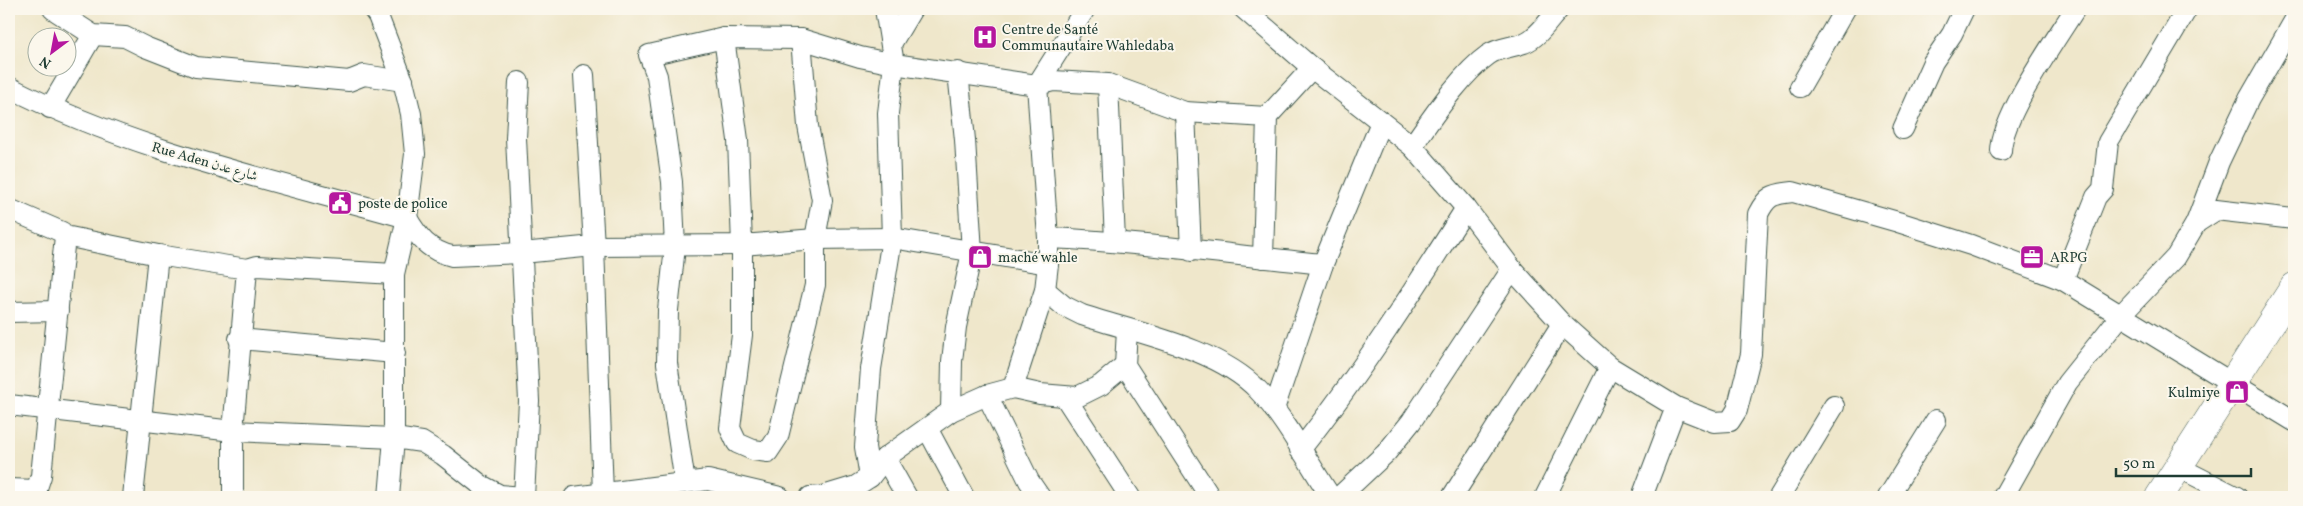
<svg xmlns="http://www.w3.org/2000/svg" width="2303" height="506" viewBox="0 0 2303 506" font-family="Vollkorn,Amiri,serif">
<rect width="100%" height="100%" fill="#fbf7ec"/>
<filter id="ink" filterUnits="userSpaceOnUse"><feTurbulence type="fractalNoise" baseFrequency=".02" numOctaves="2"/><feDisplacementMap in="SourceGraphic" scale="10" xChannelSelector="R" yChannelSelector="G"/><feConvolveMatrix kernelMatrix="1 2 1 2 8 2 1 2 1" color-interpolation-filters="sRGB"/></filter>
<filter id="wash" filterUnits="userSpaceOnUse"><feTurbulence type="fractalNoise" baseFrequency=".0096" numOctaves="4" result="noise"/><feDisplacementMap in="SourceGraphic" scale="20" xChannelSelector="R" yChannelSelector="G"/><feGaussianBlur stdDeviation="1.12" result="paint"/><feColorMatrix in="noise" values="0 0 0 0 0 0 0 0 0 0 0 0 0 0 0 0 0 1.4 0 .05"/><feComposite in="paint" operator="in"/></filter>
<g filter="url(#wash)">
<rect width="100%" height="100%" fill="#efe7cb"/>
</g>
<g filter="url(#ink)">
<g fill="none" stroke-linecap="round" stroke-linejoin="round">
<defs>
<g id="street">
<polyline points="53,9 93,35 125,37 145,47 196,67 349,81 364,75 403,81"/>
<polyline points="373,9 378,16 403,81 411,114 415,154 407,218 394,274 394,438 389,497"/>
<path d="M1244,9L1312,68L1412,146L1466,208L1512,269L1562,324L1610,367L1676,407L1714,422L1730,421L1737,410L1751,354L1758,214C1767,196 1772,194 1793,192L1898,222L1971,245L2063,280L2294,421"/>
<polyline points="724,38 738,140 742,245 742,335 730,428 737,443 753,450 768,452 778,437 815,285 815,239 822,200 808,126 801,39"/>
<polyline points="891,44 912,9"/>
<polyline points="584,75 594,246 603,494"/>
<polyline points="519,82 516,138 529,401 524,497"/>
<polyline points="1108,84 1115,241"/>
<path d="M9,87C133,151 273,180 407,218"/>
<polyline points="1800,87 1845,9"/>
<polyline points="50,108 93,35"/>
<polyline points="1185,112 1191,251"/>
<polyline points="1903,129 1933,62 1952,34 1964,9"/>
<path d="M1412,146C1432,118 1460,75 1488,55C1499,47 1511,48 1524,43C1538,38 1549,20 1559,9"/>
<path d="M2001,151C2002,116 2055,41 2075,9"/>
<polyline points="9,209 62,232 65,236 158,255 247,269"/>
<path d="M407,218C418,237 429,251 452,256L522,253L594,246L742,245L815,239L892,238L1048,264"/>
<polyline points="2196,223 2216,210 2294,219"/>
<path d="M1048,238C1140,242 1231,255 1323,264"/>
<polyline points="1263,258 1267,117 1312,68"/>
<polyline points="2063,280 2096,197 2103,189 2108,142 2187,9"/>
<path d="M1045,290L1064,306L1082,315C1137,333 1218,348 1258,390C1287,420 1308,463 1331,497"/>
<polyline points="9,312 58,311"/>
<polyline points="1127,330 1125,365 1210,497"/>
<polyline points="239,339 395,353"/>
<polyline points="1013,388 1045,290 1048,264 1048,238 1037,85 1085,9"/>
<polyline points="987,395 1029,481 1040,497"/>
<polyline points="1065,397 1130,497"/>
<polyline points="9,405 233,431 394,438 422,442 443,455 481,485 500,495 524,497"/>
<polyline points="1274,409 1323,264 1381,122"/>
<polyline points="951,411 952,361 956,327 972,252 965,140 958,72"/>
<polyline points="927,428 964,497"/>
<path d="M1300,450C1361,373 1414,290 1466,208"/>
<polyline points="885,458 907,497"/>
<polyline points="2178,467 2237,497"/>
<polyline points="870,477 865,447 871,369 892,238 888,113 894,64 885,9"/>
<polyline points="685,483 667,363 668,310 675,247 672,182 657,76 649,55 724,38 801,39 860,57 894,64 1037,85 1053,81 1108,84 1185,112 1267,117"/>
<polyline points="9,489 37,490"/>
<polyline points="34,497 41,476 65,236"/>
<polyline points="133,497 158,255"/>
<polyline points="233,497 233,431 247,269 257,266 394,274"/>
<polyline points="574,497 708,480 780,497"/>
<polyline points="810,497 823,496 856,486 870,477 885,458 951,411 987,395 1013,388 1040,394 1077,397 1101,385 1125,365"/>
<polyline points="1339,497 1386,453 1411,422 1512,269"/>
<polyline points="1452,497 1562,324"/>
<polyline points="1545,497 1610,367"/>
<polyline points="1642,497 1676,407"/>
<polyline points="1779,497 1834,406"/>
<polyline points="1888,497 1936,420"/>
<polyline points="2003,497 2067,383 2122,314 2176,257 2196,223 2219,162 2249,99 2294,21"/>
</g>
<polyline id="secondary" points="2159,497 2294,287"/>
</defs>
<use href="#street" stroke="#3e564b" stroke-width="22"/>
<use href="#secondary" stroke="#3e564b" stroke-width="29"/>
<use href="#street" stroke="#fff" stroke-width="20"/>
<use href="#secondary" stroke="#fff" stroke-width="28"/>
</g>
</g>
<defs>
<symbol id="hospital-square" viewBox="-11 -11 22 22"><rect x="-9" y="-9" width="18" height="18" rx="4" fill="#b5179e" stroke="#fbf7ec"/><path d="M-5-5h3v3.5h4V-5h3V5h-3V1.5h-4V5h-3Z" fill="#fff"/></symbol>
<symbol id="civic-square" viewBox="-11 -11 22 22"><rect x="-9" y="-9" width="18" height="18" rx="4" fill="#b5179e" stroke="#fbf7ec"/><path d="M-.6-6.5H3V-4.5H.6V-3L4-1V1h2V6H-6V1h2V-1L-.6-3ZM-1.2 2.5V6h2.4V2.5Z" fill="#fff"/></symbol>
<symbol id="shop-square" viewBox="-11 -11 22 22"><rect x="-9" y="-9" width="18" height="18" rx="4" fill="#b5179e" stroke="#fbf7ec"/><path d="M-5-2.5h2.3a2.7 3.5 0 0 1 5.4 0H5L5.5 6h-11ZM-1.5-2.5h3a1.5 2.3 0 0 0-3 0Z" fill="#fff"/></symbol>
<symbol id="office-square" viewBox="-11 -11 22 22"><rect x="-9" y="-9" width="18" height="18" rx="4" fill="#b5179e" stroke="#fbf7ec"/><path d="M-6-3h4V-5.5h4V-3h4V5H-6ZM-1-4.5V-3h2v-1.5ZM-6 0V1H6V0Z" fill="#fff"/></symbol>
</defs>
<g fill-rule="evenodd">
<use href="#hospital-square" x="971" y="23" width="28" height="28"/>
<use href="#civic-square" x="326" y="189" width="28" height="28"/>
<use href="#shop-square" x="966" y="243" width="28" height="28"/>
<use href="#office-square" x="2018" y="243" width="28" height="28"/>
<use href="#shop-square" x="2223" y="378" width="28" height="28"/>
</g>
<g text-anchor="middle" stroke-width="4" stroke-linejoin="round" paint-order="stroke">
<g font-size="14" fill="#1f3d34" stroke="#fbf7ec" text-anchor="start">
<text x="1002" y="34">Centre de Santé<tspan x="1002" dy="16">Communautaire Wahledaba</tspan></text>
<text x="358" y="208">poste de police</text>
<text x="998" y="262">maché wahle</text>
<text x="2050" y="262">ARPG</text>
<text x="2220" y="397" text-anchor="end">Kulmiye</text>
</g>
<g font-size="14" fill="#1f3d34" stroke="#fbf7ec">
<text transform="translate(205 161) rotate(16)" y="5">Rue Aden شارع عدن</text>
</g>
</g>
<rect width="2303" height="506" fill="none" stroke="#fbf7ec" stroke-width="30"/>
<g transform="translate(52 52) rotate(212)"><circle r="24" fill="#fbf7ec" stroke="#a3ada2"/>
<path d="M0-4L9 19L0 12L-9 19Z" fill="#b5179e"/>
<text y="-8" font-size="14" font-weight="bold" text-anchor="middle" fill="#1f3d34">N</text>
</g>
<path d="M2116 468v8h135v-8" fill="none" stroke="#1f3d34" stroke-width="2.5"/>
<text x="2123" y="468" font-size="15" fill="#1f3d34" stroke="#fbf7ec" stroke-width="4" paint-order="stroke">50 m</text>
</svg>
